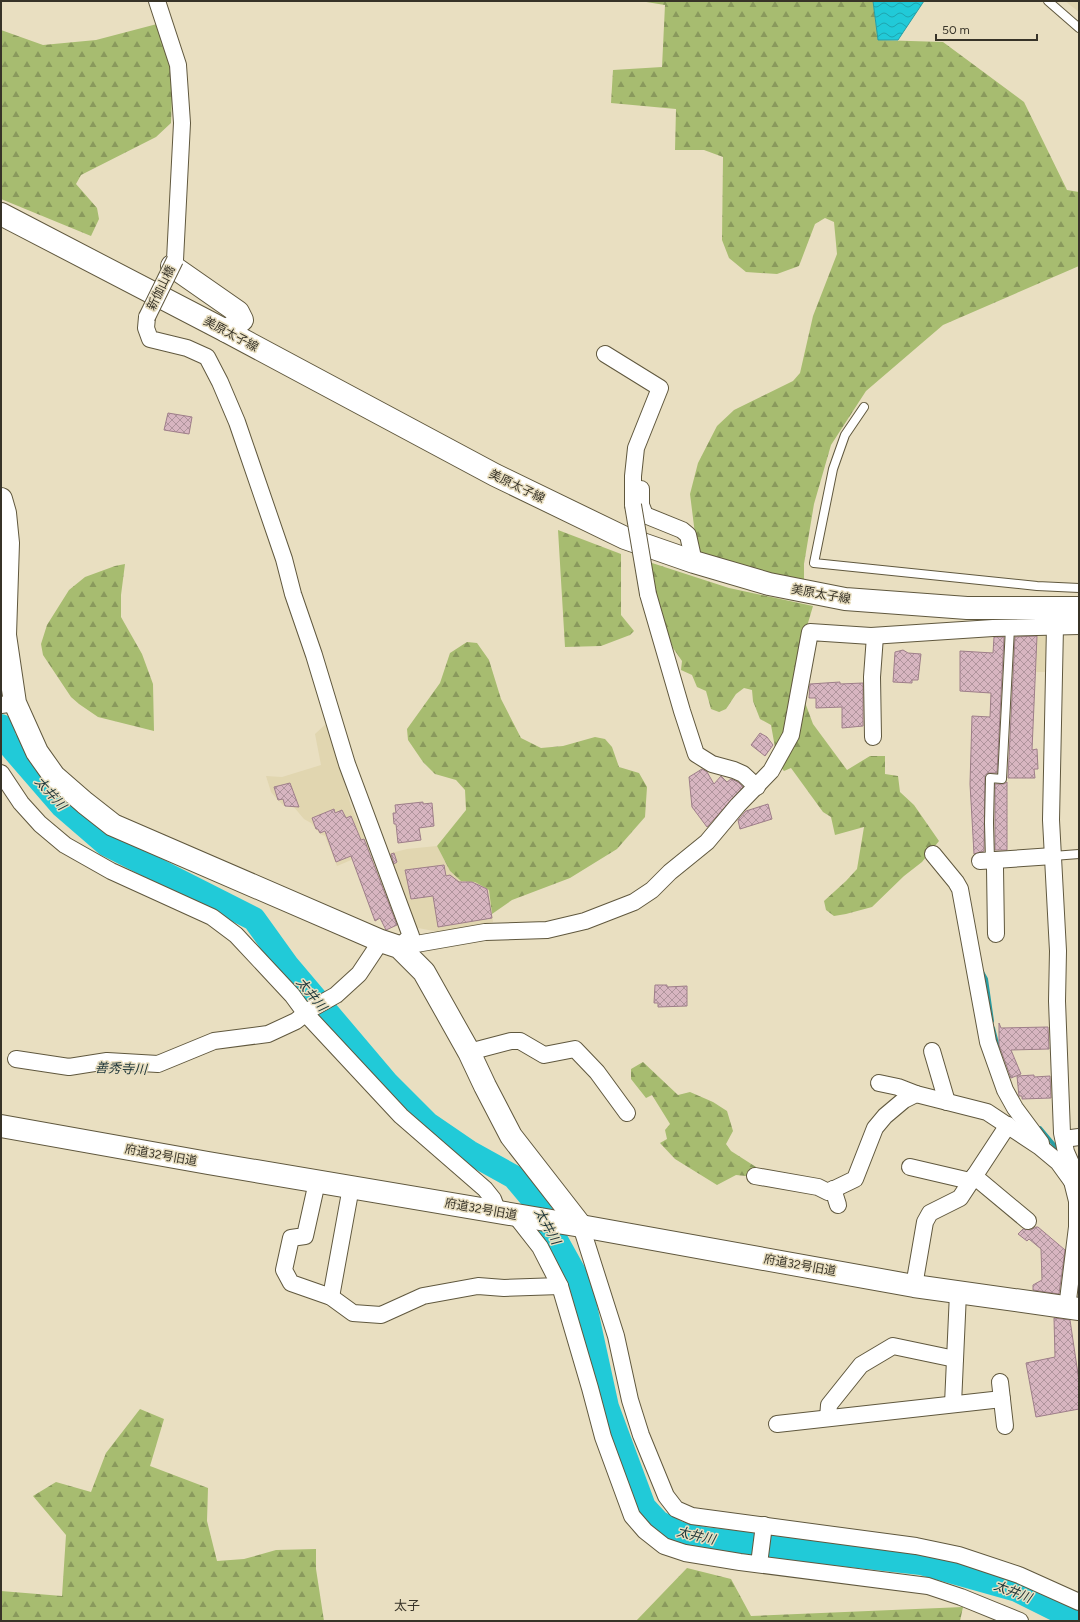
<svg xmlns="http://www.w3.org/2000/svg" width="1080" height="1622" viewBox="0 0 1080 1622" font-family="Figtree,'Noto Sans JP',sans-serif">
<defs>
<pattern id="forest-firs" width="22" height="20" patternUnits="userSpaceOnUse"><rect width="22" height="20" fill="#a7bc70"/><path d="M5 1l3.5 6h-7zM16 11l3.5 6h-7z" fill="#89995c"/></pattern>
<pattern id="water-waves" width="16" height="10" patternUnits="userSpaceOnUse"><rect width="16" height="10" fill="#21cad8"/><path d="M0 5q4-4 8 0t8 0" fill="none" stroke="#1ea5af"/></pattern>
<pattern id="building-cross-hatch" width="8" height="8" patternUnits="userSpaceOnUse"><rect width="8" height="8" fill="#d7b5c0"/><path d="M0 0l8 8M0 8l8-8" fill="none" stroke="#af949c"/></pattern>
</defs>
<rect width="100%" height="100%" fill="#e9dfc1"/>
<g fill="#e1d6b0">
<polygon points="1065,1 1079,1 1079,12"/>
<polygon points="1045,632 1050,638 1049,672 1012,672 1013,633"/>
<polygon points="327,723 351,806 370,852 337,866 325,836 320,834 311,823 304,819 293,806 284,806 277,799 271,792 266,776 282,777 321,765 315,734"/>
<polygon points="437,846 450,871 461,881 475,882 489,890 493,922 439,932 413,927 383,855 407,849"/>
</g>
<g fill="url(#forest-firs)">
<polygon points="640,1 873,1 878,40 943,42 1024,102 1067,190 1079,192 1079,266 943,325 866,391 831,445 814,504 804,564 804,585 735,568 697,550 690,494 698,463 717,426 734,410 793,381 800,373 813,316 837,254 834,222 825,218 815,224 799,266 777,274 746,272 729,258 722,240 723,157 704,150 675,150 676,109 611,103 613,70 662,67 665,5"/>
<polygon points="157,24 173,70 171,123 156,137 81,175 76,184 97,208 99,219 91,236 1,199 1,30 43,45 96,40"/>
<polygon points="558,530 621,554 621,615 634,631 630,635 601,646 565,647"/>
<polygon points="649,562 729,588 813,606 805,633 803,697 813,724 847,770 870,756 885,756 885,774 898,776 900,792 914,805 939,841 922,862 904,876 872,907 846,914 834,916 826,910 824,901 846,881 857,869 864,827 835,835 831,817 823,812 791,768 784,771 778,764 771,725 760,719 753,701 752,690 744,688 736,694 726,709 719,712 711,709 706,691 697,687 692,675 681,670 682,661 673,648 662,619"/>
<polygon points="125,564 121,595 121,617 142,654 153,684 154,731 98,717 79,704 71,697 43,655 41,644 47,625 69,590 85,577 115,566"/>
<polygon points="467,642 477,643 489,660 501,699 521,738 541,748 563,746 595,737 605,739 612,747 619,767 639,773 647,787 645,817 617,849 570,878 512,900 492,914 489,890 475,882 461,881 450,871 437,846 466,810 465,790 456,780 435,774 423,762 408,740 407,729 440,683 450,653"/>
<polygon points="643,1062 678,1095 690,1092 713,1102 727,1111 733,1131 726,1144 731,1151 756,1167 746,1176 736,1175 717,1185 675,1159 660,1143 667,1139 665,1130 670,1124 652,1095 646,1098 631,1079 631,1069"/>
<polygon points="140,1409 164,1419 150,1466 208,1488 207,1521 217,1561 244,1559 276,1550 316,1549 316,1569 324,1621 1,1621 1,1591 62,1596 66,1535 33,1496 56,1482 91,1492 106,1453"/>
<polygon points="687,1568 731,1579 751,1616 963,1607 960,1621 636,1621"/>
</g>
<polygon fill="url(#water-waves)" stroke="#289da3" points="873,1 924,1 898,40 878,40"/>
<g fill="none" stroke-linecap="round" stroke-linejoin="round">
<g stroke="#289da3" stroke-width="4">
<polyline points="981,970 986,979 992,1021"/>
<polyline points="993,1028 998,1047"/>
<polyline points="1040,1128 1060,1152"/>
</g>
<polyline stroke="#21cad8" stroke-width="24" points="1,726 5,740 62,806 106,844 254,919 287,965 387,1083 428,1124 469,1152 514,1177 535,1202 580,1283 607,1407 644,1507 658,1522 678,1533 704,1539 921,1563 1017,1590 1079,1621"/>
</g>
<g fill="url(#building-cross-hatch)" stroke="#9e7e89">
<polygon points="168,413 192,417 189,434 164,430"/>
<polygon points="1037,636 1032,750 1037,749 1038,769 1034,769 1035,778 1008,778 1015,637"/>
<polygon points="994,637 1004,637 997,773 988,773 985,777 984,851 974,854 970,784 972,716 990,717 991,693 960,691 960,651 993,653"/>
<polygon points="903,650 908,653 921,654 918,680 912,680 912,683 893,682 895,652"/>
<polygon points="840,682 840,684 863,683 863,726 842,728 842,707 816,708 816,698 809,698 810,684"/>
<polygon points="760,733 767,737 773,745 765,756 751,745"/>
<polygon points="702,769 707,772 714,784 721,776 727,782 731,779 738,782 743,787 707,827 692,807 689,777"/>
<polygon points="1007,782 1007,850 995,850 995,784 1004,784"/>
<polygon points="290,783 299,807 285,806 283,799 278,800 274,787"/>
<polygon points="423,802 423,804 432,803 434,826 419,828 421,840 398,843 396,824 394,824 393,813 396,813 395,805"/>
<polygon points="768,804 772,819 740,829 738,820 746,811"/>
<polygon points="334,809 335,813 342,810 346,818 351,816 361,840 364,839 397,925 386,930 380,918 375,921 351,856 336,862 325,831 320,833 318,829 316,829 312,818"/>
<polygon points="394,853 397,862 394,864 391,854"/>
<polygon points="444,865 446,876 450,875 459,882 472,882 487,889 492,918 438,927 433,896 411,899 405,870"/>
<polygon points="655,985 667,985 667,987 687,986 687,1006 658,1007 658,1003 654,1003"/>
<polygon points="999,1023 1001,1028 1048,1027 1049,1049 1011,1050 1021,1074 1011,1078 999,1045"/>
<polygon points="1034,1075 1034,1077 1050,1076 1051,1098 1022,1099 1022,1096 1019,1096 1017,1076"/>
<polygon points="1036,1227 1038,1227 1065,1250 1059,1294 1033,1290 1033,1285 1042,1280 1041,1249 1029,1239 1027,1241 1018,1234 1023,1229 1031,1230"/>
<polygon points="1054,1318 1070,1320 1079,1381 1079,1409 1036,1417 1026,1363 1055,1357"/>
</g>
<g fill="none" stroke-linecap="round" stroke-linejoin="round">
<defs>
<g id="lane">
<polyline points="1048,1 1079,28"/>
<polyline points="864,407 845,435 833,469 814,563 1037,586 1079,588"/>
<polyline points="1053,856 1079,854"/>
<polyline points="990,860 989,823 990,778 1002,779 1010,628"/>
</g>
<g id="street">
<polyline points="157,1 178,65 182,123 175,260"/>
<polyline points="147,317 146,328 150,339 187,348 207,357 220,382 237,422 284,559 293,594 314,655 347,764 411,936 399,947"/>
<polyline points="605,354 660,388 636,448 633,476 633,505"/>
<polyline points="641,489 641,505 645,515 682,530 688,535 694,562"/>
<polyline points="648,594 682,711 696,754 712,764 734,770 743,774 757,787"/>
<polyline points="1055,626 1051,820 1058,951 1057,1001 1062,1133 1066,1152 1074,1170 1072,1181 1077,1201 1077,1227 1067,1308"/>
<polyline points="1,705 15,703"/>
<polyline points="873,737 872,677 875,636"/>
<polyline points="1,773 21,803 40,824 65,845 111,871 212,917 236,935 292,995 306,1014 401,1116 485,1189 493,1199 498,1212"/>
<polyline points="933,854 956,882 960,889 988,1042 1005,1090 1015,1108 1041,1143"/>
<polyline points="993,860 995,868 996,934"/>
<polyline points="980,861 1053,856"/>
<polyline points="399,947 485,932 547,930 585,921 634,902 652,890 670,872 707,842 738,805 771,771 791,735 810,632 871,636 993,628 1079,626"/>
<polyline points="932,1051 947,1102"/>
<polyline points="469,1052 511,1041 520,1041 544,1055 575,1049 597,1072 627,1113"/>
<polyline points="16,1059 69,1067 107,1061 158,1064 214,1041 268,1034 296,1021 311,1009 336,995 359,974 381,941"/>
<polyline points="879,1083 898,1087 916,1094"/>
<polyline points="1064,1139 1079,1137"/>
<polyline points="910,1167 970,1181"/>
<polyline points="755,1176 818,1187 828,1192 855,1179 875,1128 885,1116 904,1100 916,1094 987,1112 1040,1147 1058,1162 1071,1180"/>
<polyline points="974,1176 1028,1221"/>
<polyline points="317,1182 305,1236 291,1238 284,1270 291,1283 331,1297 353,1313 381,1315 423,1296 478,1286 504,1288 560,1286"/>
<polyline points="833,1189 838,1205"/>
<polyline points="515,1215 540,1247 560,1286 590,1388 603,1437 632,1516 645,1531 664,1546 685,1553 740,1562 928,1586 961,1597 1020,1621"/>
<polyline points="581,1226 616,1336 630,1400 641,1435 666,1496 676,1509 692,1516 916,1546 959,1555 1019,1575 1079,1602"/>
<polyline points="914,1286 925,1222 930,1213 960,1198 1008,1125"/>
<polyline points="331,1297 351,1187"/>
<polyline points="1000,1382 1005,1426"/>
<polyline points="953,1404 958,1293"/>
<polyline points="828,1418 829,1405 861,1365 893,1346 955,1359"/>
<polyline points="777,1424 1002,1399"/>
<polyline points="759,1564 764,1525"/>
</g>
<g id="secondary">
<polyline points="172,266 238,312 242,320 226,331"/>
<polyline points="1,499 5,513 8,543 5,635 15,703 37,752 54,776 85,803 113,825 381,941 399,947 424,972 469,1052 485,1086 511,1136 581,1226"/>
<polyline points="1,1126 208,1163 581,1226 914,1286 1079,1309"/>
</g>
<polyline id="primary" points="1,214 226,331 495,475 625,538 694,562 769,584 845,599 967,608 1079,608"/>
</defs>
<use href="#lane" stroke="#60583e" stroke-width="10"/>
<use href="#street" stroke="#60583e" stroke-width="18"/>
<use href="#secondary" stroke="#60583e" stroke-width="24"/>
<use href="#primary" stroke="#60583e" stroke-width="24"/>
<use href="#lane" stroke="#fff" stroke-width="8"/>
<use href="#street" stroke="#fff" stroke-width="16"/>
<use href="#secondary" stroke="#fff" stroke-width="22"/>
<use href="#primary" stroke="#fff" stroke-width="22"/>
<defs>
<g id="street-bridge">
<polyline points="147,317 175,260"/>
<polyline points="633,505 648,594"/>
</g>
</defs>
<use href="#street-bridge" stroke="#60583e" stroke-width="18" stroke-linecap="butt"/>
<use href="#street-bridge" stroke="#fff" stroke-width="16"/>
</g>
<g text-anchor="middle" stroke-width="3" stroke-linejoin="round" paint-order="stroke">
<g font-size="12" fill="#373328" stroke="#e9dfc1">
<text transform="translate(161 288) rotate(-64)" y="4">新伽山橋</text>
<text transform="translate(231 334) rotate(28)" y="4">美原太子線</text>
<text transform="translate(517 486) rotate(26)" y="4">美原太子線</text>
<text transform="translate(821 594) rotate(10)" y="4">美原太子線</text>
<text transform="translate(161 1155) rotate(10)" y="4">府道32号旧道</text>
<text transform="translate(481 1209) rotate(10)" y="4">府道32号旧道</text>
<text transform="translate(800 1265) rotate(10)" y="4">府道32号旧道</text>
</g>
<g font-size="13" font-style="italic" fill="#1c3437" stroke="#e9dfc1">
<text transform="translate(51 793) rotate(48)" y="5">太井川</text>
<text transform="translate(312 994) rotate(50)" y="5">太井川</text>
<text transform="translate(121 1068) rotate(2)" y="5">善秀寺川</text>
<text transform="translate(548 1226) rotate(61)" y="5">太井川</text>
<text transform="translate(696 1535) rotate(13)" y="5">太井川</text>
<text transform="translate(1013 1591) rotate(21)" y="5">太井川</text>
</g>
<g font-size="13" fill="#373328" stroke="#e9dfc1">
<text x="407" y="1610">太子</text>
</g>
</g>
<rect width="1080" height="1622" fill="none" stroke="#373328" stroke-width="4"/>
<path d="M936 34v6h101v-6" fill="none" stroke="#373328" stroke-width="2"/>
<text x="942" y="34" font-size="12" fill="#373328" stroke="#e9dfc1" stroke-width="3" paint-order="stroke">50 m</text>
</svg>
